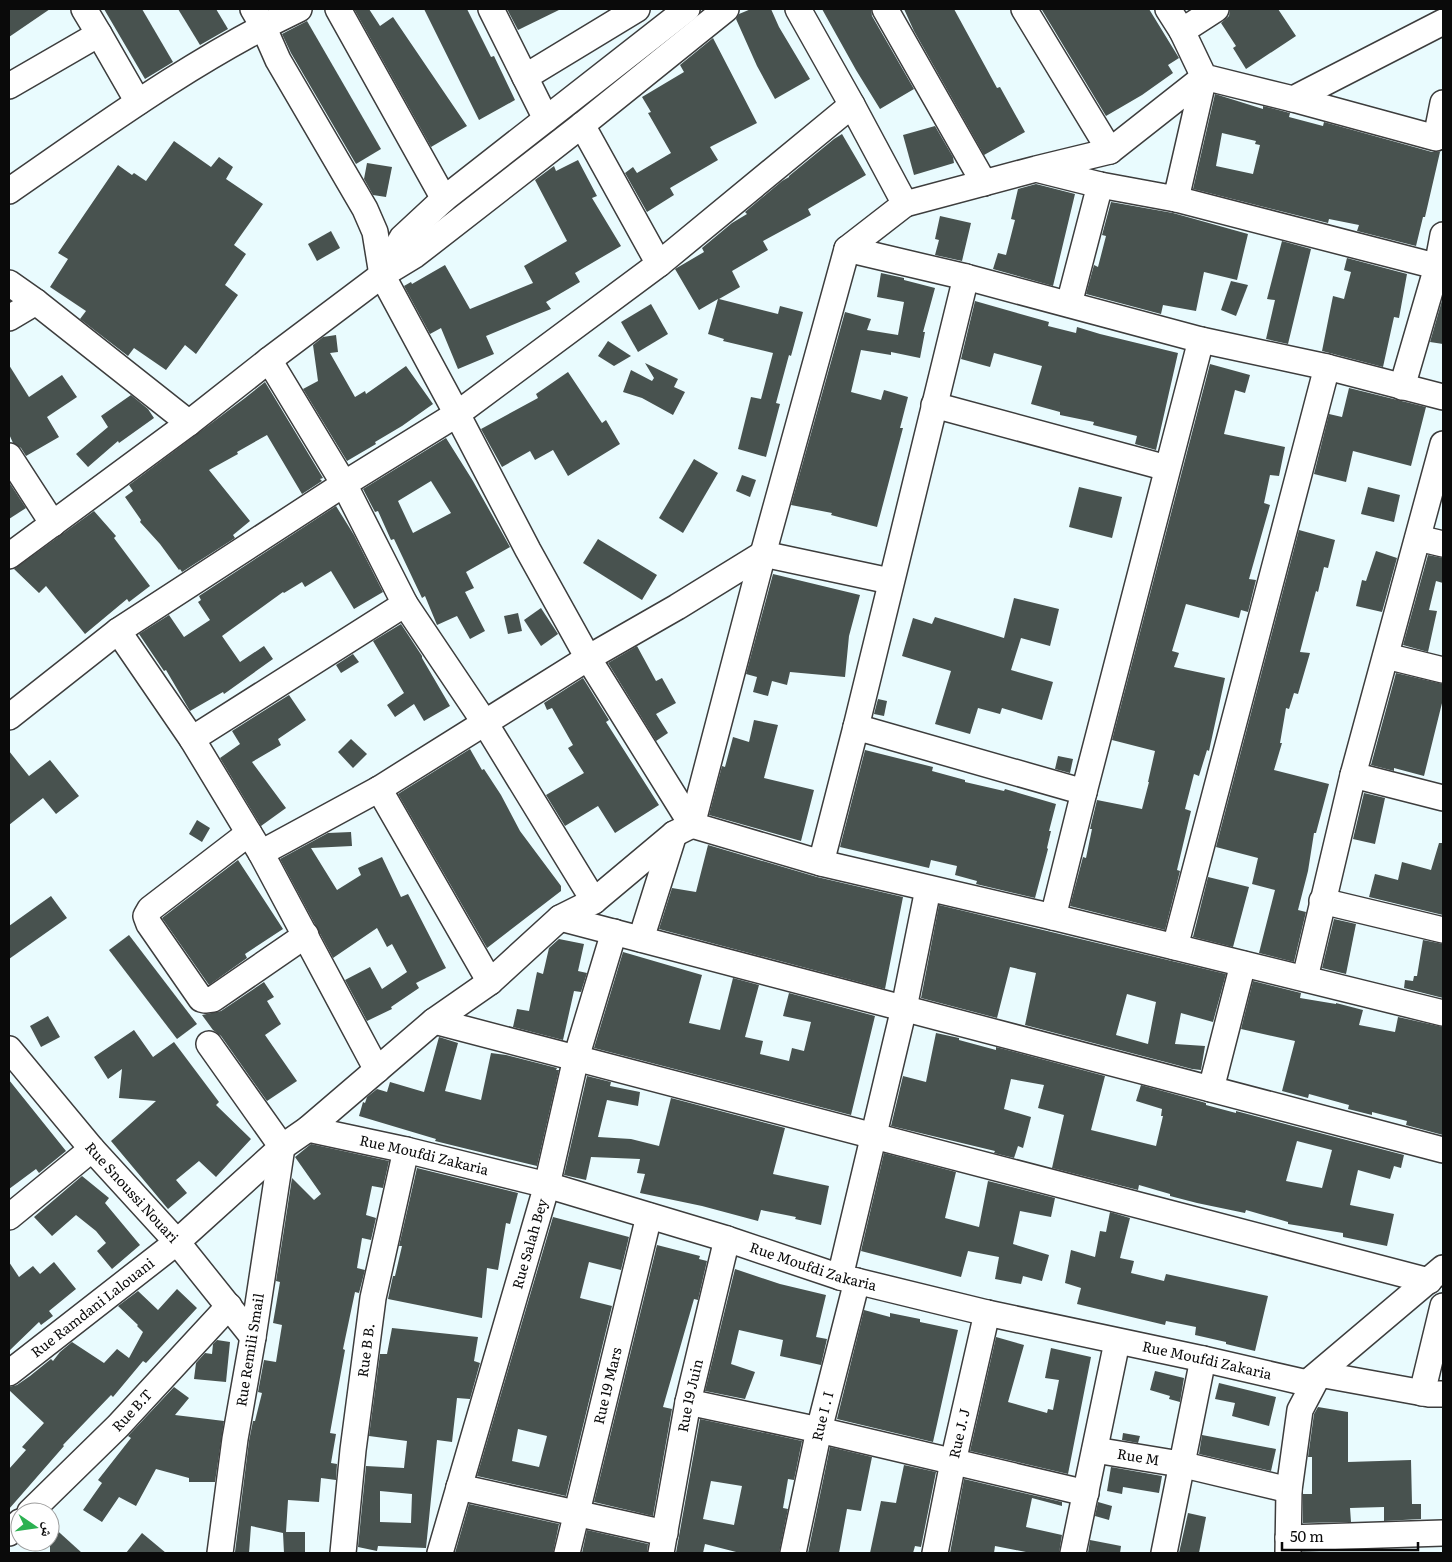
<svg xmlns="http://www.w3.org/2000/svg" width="1452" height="1562" viewBox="0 0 1452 1562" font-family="Literata,'Noto Naskh Arabic',serif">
<rect width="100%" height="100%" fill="#e9fbfe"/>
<g fill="#48524f" fill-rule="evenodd">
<polygon points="9,9 50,9 9,37"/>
<polygon points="104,9 142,9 173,62 145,79"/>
<polygon points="178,9 216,9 228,29 200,45"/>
<polygon points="354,9 369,9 380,26 393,17 467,126 431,147"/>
<polygon points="424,9 467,9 491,57 494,56 515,100 479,120"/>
<polygon points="507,9 561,9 518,30"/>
<polygon points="751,9 771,9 779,27 810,79 775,99 757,66 736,19 739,14"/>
<polygon points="822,9 871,9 872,16 914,89 880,109 856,70"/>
<polygon points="904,9 954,9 997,88 1000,87 1025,132 984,155 914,31"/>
<polygon points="1044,9 1149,9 1179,58 1168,65 1173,73 1142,95 1106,116 1042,10"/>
<polygon points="1230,9 1278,9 1296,36 1246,69 1233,48 1236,46 1221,23 1229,16"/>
<polygon points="307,21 381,149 356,164 291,53 282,34"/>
<polygon points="713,38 757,123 710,147 718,160 670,188 674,195 647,212 625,173 633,167 637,173 671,153 648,113 651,112 642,97 684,72 680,65"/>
<path d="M1215,94L1263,109V106L1290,113L1289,117L1323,126L1324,122L1432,152H1440L1425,217H1423L1416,246L1357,231L1359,225L1329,219L1328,223L1193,189ZM1222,133L1256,141L1255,144L1260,145L1253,174L1216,166Z"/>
<polygon points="935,126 953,157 954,163 914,175 903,135"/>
<polygon points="842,134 866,175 808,209 811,215 763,241 768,250 732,271 740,287 719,299 778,314 780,306 803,312 791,356 789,355 776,403 780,404 766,457 738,449 751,397 761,399 773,353 723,341 724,339 708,334 718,299 699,310 675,269 704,252 702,248 732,223 747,214 745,212 782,181 789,177 789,176 834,139"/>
<polygon points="174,141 211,167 219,157 233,167 226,179 263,204 234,245 246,254 225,285 238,295 196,354 185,345 166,370 134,348 128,356 80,319 86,311 50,287 68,259 58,253 118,165 132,175 134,173 146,181"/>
<polygon points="578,160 597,196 592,198 621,246 575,273 580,282 546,302 551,309 486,336 494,354 458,369 441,328 430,334 404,286 411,282 412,284 445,265 470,309 533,283 524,266 567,241 535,180 554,166 556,171"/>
<polygon points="367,163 392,167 386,197 373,195 364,179"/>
<polygon points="1036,184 1075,194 1053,286 993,269 998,253 1006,255 1015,220 1011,219 1018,189"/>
<polygon points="1111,202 1173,213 1248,234 1237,280 1204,272 1196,311 1163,305 1161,314 1086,294 1094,265 1098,267 1106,236 1102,235"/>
<polygon points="940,216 971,223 962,261 935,255 939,240 935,239"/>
<polygon points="331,231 340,248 317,261 308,244"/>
<polygon points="1282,241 1311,249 1288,344 1266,339 1275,300 1267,299"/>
<polygon points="1347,258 1407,274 1399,318 1394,317 1383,367 1322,351 1333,296 1344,299 1351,272 1344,270"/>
<polygon points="881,273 904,278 904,280 935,288 923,332 925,332 920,358 891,352 891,355 861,350 851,392 881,400 884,390 908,397 900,428 903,428 877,527 831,515 832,513 791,505 845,312 871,319 867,330 898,335 904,302 877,297"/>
<polygon points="1231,281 1248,285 1236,316 1221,310"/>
<polygon points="1443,297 1443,344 1430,342"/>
<polygon points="975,301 1049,322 1048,326 1076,333 1077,327 1100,334 1178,353 1156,450 1135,444 1137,436 1093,425 1094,422 1060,415 1060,412 1031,404 1042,366 994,353 990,367 961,359"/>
<polygon points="651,304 668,334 638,352 621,322"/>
<polygon points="336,335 338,352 330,353 355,397 365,391 366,394 406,366 433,404 402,426 375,442 376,444 347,461 303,389 318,381 313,345 323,337"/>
<polygon points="608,341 631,356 614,366 598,356"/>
<polygon points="645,363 678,379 674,387 685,392 673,415 642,398 623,392 631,370 652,381 654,378"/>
<polygon points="1210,364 1250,375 1245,393 1235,390 1224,434 1285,447 1279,476 1270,475 1264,503 1270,505 1249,579 1256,580 1248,612 1241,610 1239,618 1186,604 1172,651 1179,653 1174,667 1225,678 1209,751 1207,750 1199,776 1194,774 1185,809 1191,811 1177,870 1180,871 1165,930 1070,906 1083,857 1086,858 1092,829 1090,829 1097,800 1142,809 1149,782 1148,782 1155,751 1112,740"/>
<polygon points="9,365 29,397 62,375 77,397 47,417 59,437 26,456 21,448 13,443 9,434"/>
<polygon points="568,372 602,423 606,420 620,444 568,476 553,450 535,460 530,451 502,467 481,429 538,398 536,394"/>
<polygon points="265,382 323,478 320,479 322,481 302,494 267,435 237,452 238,454 209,470 250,521 233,535 235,538 182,572 180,569 179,570 160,544 140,522 141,520 125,497 133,491 129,485 245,398"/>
<polygon points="1349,388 1426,407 1411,466 1353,451 1346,482 1314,474 1329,414 1342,417"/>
<polygon points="131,395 148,409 154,418 119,443 118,441 88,467 76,454 108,427 101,416"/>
<path d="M446,438L473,481L510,547L466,572L474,588L465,592L485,631L470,639L457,616L437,625L425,596L422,598L394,539L391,540L378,511L375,512L363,489ZM431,481L451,513L413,533L398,501Z"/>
<polygon points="694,459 718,473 683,533 659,518"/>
<polygon points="742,475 756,480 750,497 736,491"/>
<polygon points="9,482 26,508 9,519"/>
<polygon points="1079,487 1122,497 1112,538 1069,527"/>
<polygon points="1368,487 1400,495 1394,522 1361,514"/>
<polygon points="336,506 354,535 383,592 354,609 331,571 305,587 302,582 284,593 283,592 222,636 240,662 264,646 273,659 224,694 223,692 190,711 166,670 164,671 139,634 169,615 184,637 210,620 198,602 201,600 199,596"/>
<polygon points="94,511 116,536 114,538 150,586 129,602 127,599 85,634 46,586 39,593 14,569"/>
<polygon points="1299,530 1335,540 1328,568 1324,567 1318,592 1316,591 1300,652 1310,653 1298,694 1294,693 1289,709 1286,708 1280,743 1282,743 1274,770 1329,784 1316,833 1314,833 1308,871 1298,910 1306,912 1294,962 1259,953 1275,890 1252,884 1258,858 1216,847"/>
<polygon points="598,539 657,575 642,600 583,563"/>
<polygon points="1376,551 1397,558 1382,612 1356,606 1362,580 1366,581"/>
<polygon points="1428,555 1443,558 1443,583 1436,581 1429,610 1437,611 1428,652 1403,645"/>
<polygon points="773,574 860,595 849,636 845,677 790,672 787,685 772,681 768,696 753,692 757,677 746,674"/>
<polygon points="1014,598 1059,609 1050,646 1021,638 1011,670 1053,682 1042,720 1002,708 1000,714 978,708 970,734 935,724 951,671 902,656 913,618 932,624 935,617 1004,638"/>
<polygon points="541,608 558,634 541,646 524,620"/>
<polygon points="518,613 522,631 508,634 504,616"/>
<polygon points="401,624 422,656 422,658 450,706 424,721 414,704 395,717 387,705 404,693 373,641"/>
<polygon points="637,646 656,681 662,678 676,703 656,714 668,733 656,741 608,663"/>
<polygon points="353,654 359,662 341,673 336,665"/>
<polygon points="1396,673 1443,684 1443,699 1424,776 1394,768 1394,771 1371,765"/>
<polygon points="583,678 609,720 606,722 659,805 615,833 598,806 565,826 546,795 584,773 568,748 573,745 552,708 547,710 544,703"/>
<polygon points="289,695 306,720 278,739 281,745 252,762 286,808 261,826 220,758 240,744 232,731"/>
<polygon points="878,699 887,701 884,716 874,714"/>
<polygon points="754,720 778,725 764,778 814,790 801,841 709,815 722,766 725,767 733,737 749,742"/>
<polygon points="351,739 367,754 353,768 338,752"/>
<polygon points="470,749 482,770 484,769 501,795 520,831 561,886 561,891 487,948 398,794"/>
<polygon points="865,750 933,767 932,771 965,780 965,782 1004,791 1005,789 1056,804 1049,831 1051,831 1047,848 1048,849 1035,898 976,884 977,881 955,875 957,866 931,860 929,868 840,847"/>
<polygon points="9,751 29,776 50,760 79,796 56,814 43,798 9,825"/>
<polygon points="1058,756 1073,759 1070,773 1055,769"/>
<polygon points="1364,793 1385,798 1375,844 1353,839"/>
<polygon points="197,820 210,828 202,842 189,834"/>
<polygon points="351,832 352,846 311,848 337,890 361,875 358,868 382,857 401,897 408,894 446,968 416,983 419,988 391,1007 392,1009 367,1021 345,980 370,967 382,989 407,972 392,944 387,947 377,928 333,958 280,859 328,833"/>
<polygon points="1439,843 1443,843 1443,915 1369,897 1375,874 1398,880 1402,862 1431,870"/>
<polygon points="708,845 817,877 903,897 885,989 659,929 672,888 696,892"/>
<polygon points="238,860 283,929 245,954 247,958 209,985 162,918"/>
<polygon points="1208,877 1249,887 1233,947 1193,937"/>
<polygon points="51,896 67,918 9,959 9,926"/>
<path d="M939,905L1226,974L1213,1022L1181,1013L1175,1044L1205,1046L1201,1070L1192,1069L1025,1025L1036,973L1010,967L997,1018L921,998ZM1127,994L1156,1002L1148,1044L1116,1035Z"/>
<polygon points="1334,919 1356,924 1346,974 1322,968"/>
<polygon points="129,935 197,1024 177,1039 109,950"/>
<polygon points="559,939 584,944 578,971 587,973 581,992 574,991 563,1040 513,1027 517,1009 529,1011 537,972 543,974 549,948"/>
<polygon points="1423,940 1443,944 1443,998 1404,988 1405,980 1413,981 1414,976 1417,976"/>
<polygon points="623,952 702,975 689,1023 720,1030 733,978 759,985 745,1037 763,1041 760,1054 789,1061 792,1048 804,1051 811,1022 783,1016 789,993 875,1016 851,1115 594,1048"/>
<polygon points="1253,981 1301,993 1300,998 1336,1004 1336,1003 1363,1010 1359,1025 1395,1032 1398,1017 1443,1027 1443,1135 1406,1125 1407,1121 1372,1112 1372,1115 1348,1109 1349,1105 1309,1094 1308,1098 1282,1091 1295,1041 1241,1029"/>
<polygon points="264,982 274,997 267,1001 281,1024 265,1035 297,1081 267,1101 221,1036 213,1030 202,1015 221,1011"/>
<polygon points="48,1016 60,1037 41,1047 30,1026"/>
<polygon points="134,1030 153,1057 174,1042 219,1102 216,1105 251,1139 216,1177 199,1161 176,1180 187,1193 168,1209 111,1141 156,1101 119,1098 122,1069 108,1079 94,1057"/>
<path d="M936,1033L959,1038V1040L996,1050V1047L1105,1076L1091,1130L1156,1146L1163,1116H1161L1162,1109L1136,1101L1141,1085L1206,1103V1105L1236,1113V1111L1404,1155L1401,1168L1394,1166L1390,1179L1358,1170L1350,1205L1394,1214L1387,1246L1343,1237V1233L1288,1224V1222L1246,1210L1245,1213L1197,1203L1170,1196V1194L1139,1185L1138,1190L1052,1168L1064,1115L1038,1108L1044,1085L1011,1079L1004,1109L1031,1117L1023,1148L1018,1146L1014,1158L994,1153L995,1151L891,1126L903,1076L926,1082ZM1297,1141L1332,1150L1322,1188L1286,1181Z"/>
<polygon points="439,1037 458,1043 445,1091 481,1100 491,1053 506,1055 557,1068 556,1070 559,1070 537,1166 435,1141 436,1139 359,1116 363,1102 365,1103 367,1097 377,1089 387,1092 390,1082 424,1092"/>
<polygon points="587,1076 611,1082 610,1086 640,1092 638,1106 607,1100 598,1137 631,1139 659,1146 671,1098 785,1128 773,1174 829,1186 821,1225 795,1219 796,1217 761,1210 758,1221 702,1206 640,1193 645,1174 637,1173 640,1159 591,1157 586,1180 564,1175"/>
<polygon points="9,1080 66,1151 39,1173 36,1169 9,1189"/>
<polygon points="311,1144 389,1161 383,1188 372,1186 366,1215 376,1218 371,1240 362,1238 357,1268 365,1270 359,1293 355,1292 343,1349 345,1350 330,1433 336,1434 331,1463 337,1464 336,1480 321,1478 319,1502 288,1500 286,1532 305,1532 305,1553 284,1553 283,1533 251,1526 249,1553 235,1552 249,1441 253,1421 255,1421 262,1393 258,1392 264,1360 276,1362 282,1325 273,1323 280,1282 276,1281 292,1178 314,1200 321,1194 295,1157"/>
<polygon points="884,1153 956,1172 945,1218 979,1227 988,1181 1055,1198 1051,1217 1020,1211 1013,1244 1049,1255 1042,1281 1023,1276 1021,1284 995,1279 999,1257 968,1251 961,1277 861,1251"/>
<polygon points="417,1168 518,1193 510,1224 506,1223 498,1270 487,1268 482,1318 388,1299 393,1276 395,1276 402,1246 399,1246"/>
<polygon points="82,1176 109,1198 105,1203 140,1245 112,1269 97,1251 106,1243 96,1231 76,1215 52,1236 34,1217"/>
<polygon points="1110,1212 1130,1218 1120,1258 1134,1261 1131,1273 1164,1281 1166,1274 1268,1296 1255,1351 1226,1344 1226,1342 1195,1335 1196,1327 1166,1321 1165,1325 1077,1304 1081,1288 1065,1283 1071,1250 1095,1257 1100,1231 1106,1232"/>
<path d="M553,1217L629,1237L621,1270L589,1262L580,1298L612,1306L566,1496L477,1476ZM518,1429L547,1436L539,1467L512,1461Z"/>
<polygon points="657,1245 700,1256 699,1259 707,1261 698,1300 694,1299 663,1407 672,1409 653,1516 594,1502"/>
<polygon points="9,1262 19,1277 33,1266 40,1274 54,1262 76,1289 49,1311 53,1316 41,1325 39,1322 9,1351"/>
<polygon points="735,1269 780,1284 826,1295 816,1337 827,1339 821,1365 780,1356 783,1340 739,1330 731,1364 755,1372 745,1399 705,1391"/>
<polygon points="177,1289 197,1308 146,1363 143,1361 113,1397 111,1395 63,1445 64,1446 9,1509 9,1469 26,1450 22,1447 44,1423 9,1390 9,1387 17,1385 30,1376 51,1359 53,1361 60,1352 72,1342 104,1363 117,1349 129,1358 143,1332 137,1326 138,1325 118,1306 138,1291 158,1310"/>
<polygon points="864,1310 890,1317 890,1313 920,1319 920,1322 958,1330 933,1442 837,1419"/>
<path d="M392,1328L478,1337L474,1361L480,1363L470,1399L457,1398L452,1442L437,1440L426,1548L378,1546L377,1551L358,1547L366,1466L404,1468L407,1441L369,1436L380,1354H387ZM380,1491L412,1494L411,1523L380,1522Z"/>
<polygon points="996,1337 1024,1345 1008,1402 1047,1413 1048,1409 1053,1410 1059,1380 1045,1378 1051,1348 1091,1357 1068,1474 970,1451"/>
<polygon points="217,1340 230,1342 226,1382 194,1379 196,1363 205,1353 212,1354 213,1344"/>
<polygon points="1155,1371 1184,1378 1180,1402 1169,1399 1170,1396 1150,1390"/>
<polygon points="1219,1383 1276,1397 1269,1426 1232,1416 1235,1403 1215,1399"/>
<polygon points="174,1387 189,1398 175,1415 224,1421 215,1482 189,1482 189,1478 156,1469 136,1506 119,1497 102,1522 83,1510 102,1483 98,1480 131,1438 128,1436"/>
<polygon points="1318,1407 1348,1412 1348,1462 1411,1460 1412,1504 1421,1504 1421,1519 1384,1521 1384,1507 1350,1508 1351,1522 1303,1523 1303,1494 1312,1494 1312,1457 1308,1457 1314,1414"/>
<path d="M700,1419L802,1441L794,1480L788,1479L783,1508L788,1509L779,1553H740L705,1544L703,1553H676ZM711,1481L742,1486L734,1525L703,1519Z"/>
<polygon points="1123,1433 1140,1436 1138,1443 1122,1440"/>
<polygon points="1202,1435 1276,1449 1271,1471 1199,1454"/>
<polygon points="830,1447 872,1457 861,1511 847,1509 839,1553 808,1553"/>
<polygon points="904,1465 936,1472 921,1547 915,1546 913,1553 870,1553 881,1501 896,1503"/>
<polygon points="1111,1467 1162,1476 1159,1493 1123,1487 1122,1494 1107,1491"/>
<polygon points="964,1479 1062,1502 1062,1506 1032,1498 1026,1527 1062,1535 1059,1553 1031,1553 995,1546 994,1553 950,1553"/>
<polygon points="1098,1502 1112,1506 1109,1520 1095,1516"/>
<polygon points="469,1504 559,1524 553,1553 455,1553"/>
<polygon points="1188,1513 1206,1517 1199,1553 1179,1553"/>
<polygon points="50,1524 82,1553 50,1553"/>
<polygon points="587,1530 648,1544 647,1553 582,1553"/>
<polygon points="142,1533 166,1553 126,1553"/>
<polygon points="1090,1540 1121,1546 1120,1553 1088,1553"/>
</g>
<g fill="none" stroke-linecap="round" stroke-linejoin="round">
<defs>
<g id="minor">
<polyline points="253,9 263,26 278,60 365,209 375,232 382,275 457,414 528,550 588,658 692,825 821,863 1053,917 1443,1013"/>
<polyline points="338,9 444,199"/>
<polyline points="491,9 546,119"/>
<polyline points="885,9 984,183"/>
<polyline points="1024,9 1110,151"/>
<polyline points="1168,9 1182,31"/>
<polyline points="1216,9 1182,31 1204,77 1293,99 1443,22"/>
<polyline points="99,34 138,102"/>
<polyline points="525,77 637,9"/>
<polyline points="9,86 99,34 84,9"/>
<polyline points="1293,99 1436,138 1443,103"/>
<polyline points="582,125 659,264"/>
<path d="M9,191C103,126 196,58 299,9"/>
<polyline points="1176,199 1443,268"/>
<polyline points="905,204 1036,169 1110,151 1204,77 1176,199 1100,185 1036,169"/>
<polyline points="847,249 966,277 1201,340 1327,367 1443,397"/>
<polyline points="382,274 402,238 444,199 687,9"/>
<polyline points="9,283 36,302 189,423"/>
<polyline points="1069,304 1100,185"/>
<polyline points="9,318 36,302"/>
<polyline points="269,360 344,484 405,604 485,723 594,901"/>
<polyline points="1402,387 1437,267 1443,235"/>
<polyline points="934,405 1167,468"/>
<polyline points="9,456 53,524"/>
<polyline points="1418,538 1443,544"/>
<polyline points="9,556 189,423 269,360 382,275 415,255 582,125 726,9"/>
<polyline points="118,631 192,739"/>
<polyline points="1386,656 1443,670"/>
<polyline points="9,717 118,631 344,484 457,414 659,264 852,105 798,9"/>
<polyline points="856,727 966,277"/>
<polyline points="1353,775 1443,798"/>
<polyline points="379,789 490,982"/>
<polyline points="249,833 150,909 146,916 149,924 201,999 205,1000 213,999 306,935"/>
<polyline points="261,853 192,739 405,604"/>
<polyline points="821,863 856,727 1084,792"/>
<polyline points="1322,901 1443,930"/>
<polyline points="1053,917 1084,792 1201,340"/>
<polyline points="560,918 1443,1150"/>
<polyline points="641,939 674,834"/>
<polyline points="1175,947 1327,367"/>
<polyline points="1305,978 1353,775 1443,444"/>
<polyline points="434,1021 1429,1281"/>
<polyline points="209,1044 282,1147 253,1337 235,1439 220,1553"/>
<path id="s1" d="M9,1049L92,1149L177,1242L253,1337"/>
<polyline points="377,1070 261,853 379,789 588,658 677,607 763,554 890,581"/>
<polyline points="1211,1089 1243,964"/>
<path id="s2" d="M308,1129L406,1150L547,1185L727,1239L840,1277L987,1313L1203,1359L1307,1383L1319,1374"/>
<polyline points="9,1217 92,1149"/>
<polyline points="840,1277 904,1008 928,889"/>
<path id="s3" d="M9,1373L177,1242L282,1147L308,1129L434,1021L490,982L560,918L594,901L674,834L692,825L763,554L847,249L905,204L852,105"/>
<polyline points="1319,1374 1429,1394 1443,1394"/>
<polyline points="1307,1383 1443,1268"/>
<polyline points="1422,1393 1443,1306"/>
<polyline points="688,1402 819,1430 1086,1493"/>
<path id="s4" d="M1095,1450L1180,1464L1289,1490"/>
<polyline points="459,1487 665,1533"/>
<path id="s5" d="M30,1512L118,1426L229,1306"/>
<polyline points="9,1533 20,1522"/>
<polyline points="1288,1538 1443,1533"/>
<path id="s6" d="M343,1553L353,1450L373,1298L406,1150"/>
<path id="s7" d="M440,1553L547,1185L576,1058L614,932"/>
<path id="s8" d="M567,1553L649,1216"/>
<path id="s9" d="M661,1553L688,1402L727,1239"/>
<path id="s10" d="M793,1553L819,1430L857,1281"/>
<path id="s11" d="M935,1553L953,1462L987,1313"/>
<polyline points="1073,1553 1117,1342"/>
<polyline points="1164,1553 1203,1359"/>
<polyline points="1288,1553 1289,1490 1300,1410 1319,1374"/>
</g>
</defs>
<use href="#minor" stroke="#3d3d3d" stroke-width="28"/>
<use href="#minor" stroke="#fff" stroke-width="25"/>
</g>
<g text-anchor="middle" stroke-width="5" stroke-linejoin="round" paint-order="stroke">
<g font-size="14" fill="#0a0a0a" stroke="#fff">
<text dy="5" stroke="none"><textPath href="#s2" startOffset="119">Rue Moufdi Zakaria</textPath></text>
<text dy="5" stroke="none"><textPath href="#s1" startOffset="189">Rue Snoussi Nouari</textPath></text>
<text dy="5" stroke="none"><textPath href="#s7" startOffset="322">Rue Salah Bey</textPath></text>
<text dy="5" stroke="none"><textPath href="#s2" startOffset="524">Rue Moufdi Zakaria</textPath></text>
<text dy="5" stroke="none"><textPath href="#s3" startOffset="106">Rue Ramdani Lalouani</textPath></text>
<text transform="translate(250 1350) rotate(-81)" y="5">Rue Remili Smail</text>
<text dy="5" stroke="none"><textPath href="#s6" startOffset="204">Rue B B.</textPath></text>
<text dy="5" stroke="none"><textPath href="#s2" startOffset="929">Rue Moufdi Zakaria</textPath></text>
<text dy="5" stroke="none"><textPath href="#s8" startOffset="172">Rue 19 Mars</textPath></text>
<text dy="5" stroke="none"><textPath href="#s9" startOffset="160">Rue 19 Juin</textPath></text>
<text dy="5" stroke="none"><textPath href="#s5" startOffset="144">Rue B.T</textPath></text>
<text dy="5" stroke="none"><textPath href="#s10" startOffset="140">Rue I . I</textPath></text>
<text dy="5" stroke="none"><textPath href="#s11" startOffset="122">Rue J. J</textPath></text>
<text dy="5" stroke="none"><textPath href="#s4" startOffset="44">Rue M</textPath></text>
</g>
</g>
<rect width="1452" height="1562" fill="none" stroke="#0a0a0a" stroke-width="20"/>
<g transform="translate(35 1527) rotate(103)"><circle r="24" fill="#ffffff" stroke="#9d9d9d"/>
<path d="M0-4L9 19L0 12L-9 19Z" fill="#2bb151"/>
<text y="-8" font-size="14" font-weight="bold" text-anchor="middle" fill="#0a0a0a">ش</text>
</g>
<path d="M1282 1542v8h136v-8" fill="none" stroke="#0a0a0a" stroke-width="2.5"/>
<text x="1290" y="1542" font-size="15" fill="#0a0a0a" stroke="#ffffff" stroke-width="4" paint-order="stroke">50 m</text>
</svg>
